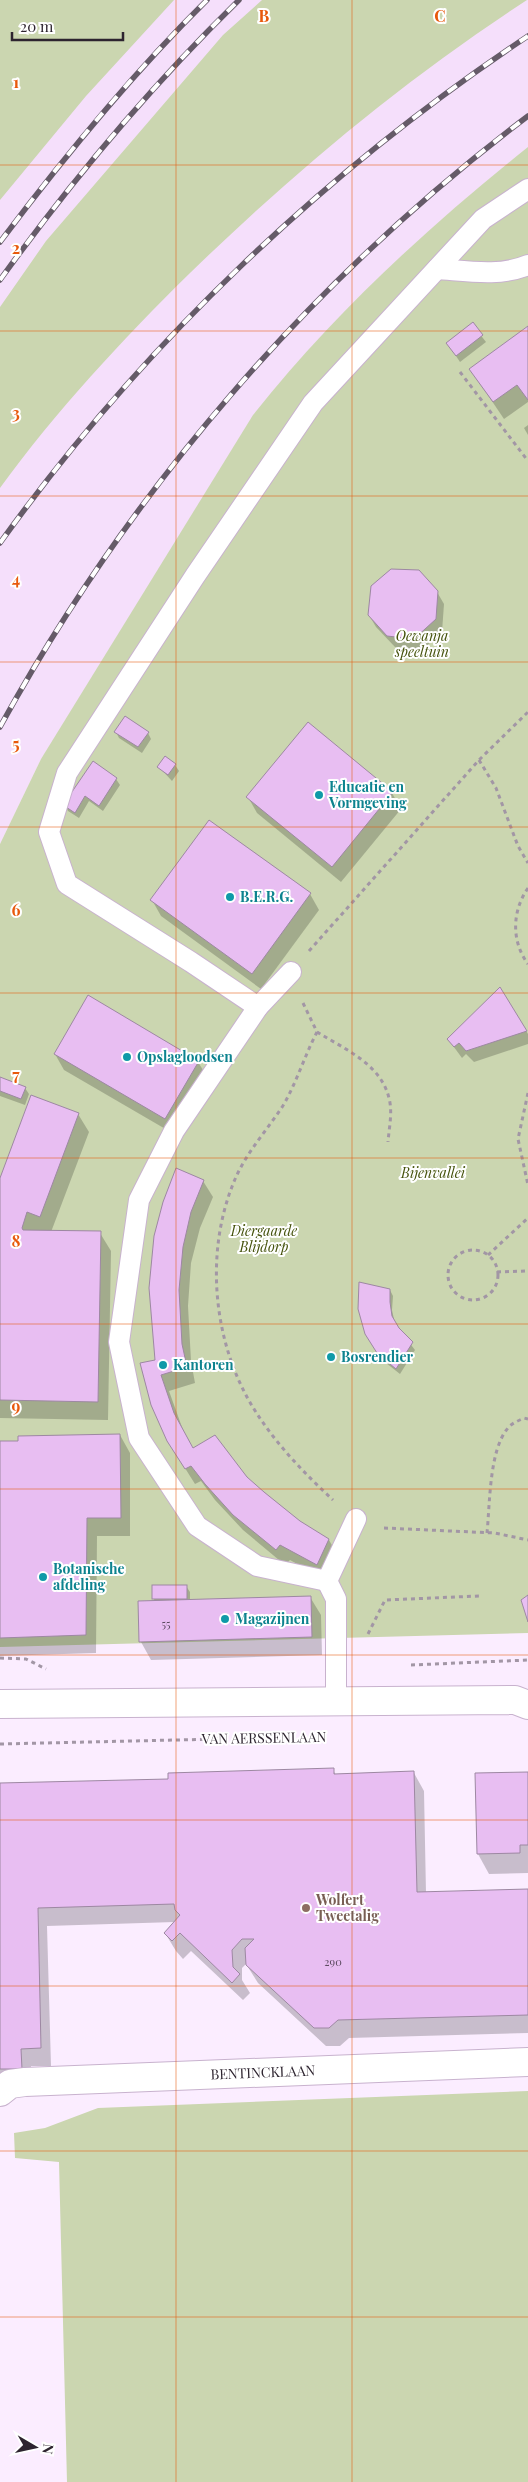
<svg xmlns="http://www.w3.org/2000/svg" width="528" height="2482" viewBox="0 0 528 2482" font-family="'Playfair Display',serif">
<rect width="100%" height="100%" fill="#fbedff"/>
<polygon fill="#f5dffb" points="0,0 528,0 528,159 41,759 0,844"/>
<g fill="#cbd6b0">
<polygon points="0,0 174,0 86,96 0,200"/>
<path d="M262,0H527C405,79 294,172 190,273C122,340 56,411 0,488V307L46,241L223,35Z"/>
<path d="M528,147V1633L0,1647V844L41,759L253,415C333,314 428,227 528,147Z"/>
<polygon points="528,2091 528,2482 67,2482 59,2162 15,2158 14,2133 45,2128 98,2108"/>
</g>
<g fill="#0003">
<polygon points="472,324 486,342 460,362 448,344"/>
<polygon points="528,327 528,402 504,419 471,370"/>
<polygon points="528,425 528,435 524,428"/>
<polygon points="437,592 444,604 442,632 421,651 395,647 376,627 369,615"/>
<polygon points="116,732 148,733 151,739 142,753 119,738"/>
<polygon points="93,763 116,779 120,785 103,811 89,801 79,818 68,811 65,805"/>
<polygon points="175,765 179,771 172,781 159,767"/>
<polygon points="392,793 401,809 341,882 257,813 248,797"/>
<polygon points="310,894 319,910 261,989 161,916 152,900"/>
<polygon points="500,989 528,1034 528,1044 474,1062 466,1054 462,1058 448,1039"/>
<polygon points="55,1054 198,1062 208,1078 174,1134 64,1070"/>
<polygon points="0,1078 25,1088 29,1094 25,1105 0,1096"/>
<polygon points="78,1114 89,1132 51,1232 100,1233 111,1251 108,1420 0,1418 0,1185"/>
<polygon points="203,1181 213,1197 200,1228 191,1263 188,1306 191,1361 195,1383 169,1391 183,1430 193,1449 246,1478 300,1522 329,1540 338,1556 326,1580 290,1560 285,1565 243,1530 215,1500 201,1481 195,1484 178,1457 152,1404 145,1382 141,1364 156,1361 150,1288"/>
<polygon points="390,1290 393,1296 392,1310 395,1324 415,1350 400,1374 386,1363 374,1347"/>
<polygon points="120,1435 130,1453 130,1536 97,1536 96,1653 0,1656 0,1442"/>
<polygon points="186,1586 190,1592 190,1601 310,1597 321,1615 322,1655 151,1660 141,1642 155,1602 154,1599"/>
<polygon points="333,1770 336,1775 414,1773 424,1791 426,1893 528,1891 528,2033 349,2038 340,2046 326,2046 258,1983 246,1964 242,1968 242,1980 250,1993 243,2000 191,1951 183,1959 176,1951 165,1933 175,1922 47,1926 51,2066 31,2066 31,2087 0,2088 0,1785 169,1780"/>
<polygon points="528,1773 528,1873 489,1874 478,1854"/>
</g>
<g fill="#e8bef2" stroke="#9d88a2">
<polygon points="473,322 483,335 456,356 446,343"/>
<polygon points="528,326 528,400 517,385 493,402 469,369"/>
<polygon points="391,569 419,570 438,591 436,619 414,639 387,636 368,615 371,586"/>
<polygon points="125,716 149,732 138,747 114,732"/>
<polygon points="308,722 393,792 332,867 246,797"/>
<polygon points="165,756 176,764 168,775 157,767"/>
<polygon points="93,761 117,778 99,806 85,796 75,813 63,805"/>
<polygon points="209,820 311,893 252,974 150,900"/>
<polygon points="500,987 527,1031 466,1051 459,1043 454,1047 447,1039"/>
<polygon points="88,995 199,1061 165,1119 54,1054"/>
<polygon points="0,1077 26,1087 21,1099 0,1091"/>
<polygon points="31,1095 79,1113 40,1217 27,1212 22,1228 23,1230 101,1231 98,1402 0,1400 0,1178"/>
<polygon points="176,1168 204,1180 191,1212 183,1247 179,1290 182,1344 187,1367 161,1375 174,1413 193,1448 215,1435 247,1477 264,1492 300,1521 329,1539 317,1565 280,1545 276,1550 233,1515 205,1484 191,1466 185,1469 167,1441 151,1405 140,1363 155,1360 149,1288 154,1236 163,1202"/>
<polygon points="359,1282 390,1289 390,1302 392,1316 399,1328 413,1342 396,1369 377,1353 365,1334 358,1309"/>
<polygon points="120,1434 121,1518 87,1518 86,1635 0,1638 0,1441 18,1441 18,1436"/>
<rect x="152" y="1585" width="35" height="14"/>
<polygon points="528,1595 528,1622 521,1600"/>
<polygon points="311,1596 312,1637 139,1642 138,1601"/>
<polygon points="334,1768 334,1774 414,1771 417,1892 528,1889 528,2015 338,2020 329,2028 314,2028 246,1965 245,1948 254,1939 242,1939 232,1950 233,1967 240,1974 232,1983 180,1933 172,1941 164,1933 180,1915 175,1910 174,1904 38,1908 41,2048 21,2049 22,2069 0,2069 0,1783 168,1779 168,1773"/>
<polygon points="528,1772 528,1845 520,1845 520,1853 477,1854 475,1773"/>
</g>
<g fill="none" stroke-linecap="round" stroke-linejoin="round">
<defs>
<g id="service">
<path d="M437,269C467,271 500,277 528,265"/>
<polyline points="258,1007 291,972"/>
<polyline points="356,1519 327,1581 257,1566 197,1526 139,1438 119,1342 139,1200 174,1131 258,1007 191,962 67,884 49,832 67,773 195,576 313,403 483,219 528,189"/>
<polyline points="327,1581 336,1599 336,1702"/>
</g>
<g id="minor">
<path id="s1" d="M0,2092L10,2084L25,2082L528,2062"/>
</g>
<polyline id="tertiary" points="0,1704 515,1700 528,1705"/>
</defs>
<use href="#service" stroke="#c8b2ce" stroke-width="22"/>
<use href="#minor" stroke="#c8b2ce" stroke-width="30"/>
<use href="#tertiary" stroke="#c8b2ce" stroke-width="30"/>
<g stroke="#a296a5" stroke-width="3" stroke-dasharray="4 4" stroke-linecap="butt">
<polyline points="460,372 528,461"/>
<polyline points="479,760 496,788 518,846 528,863"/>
<path d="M528,888C512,911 511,941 528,964"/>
<polyline points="309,951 479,760 528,712"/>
<path d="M303,1003L317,1032C305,1055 297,1081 284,1104C269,1128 248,1150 236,1177C204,1249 212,1342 254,1409C275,1443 304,1473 333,1500"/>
<path d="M317,1032C346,1050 384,1065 390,1103C392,1115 389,1129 388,1142"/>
<polyline points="528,1093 518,1139 528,1185"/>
<circle cx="473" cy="1275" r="25"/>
<polyline points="488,1255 528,1218"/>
<polyline points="497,1272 528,1271"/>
<polyline points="384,1528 495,1533 528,1540"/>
<path d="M487,1533C490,1504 489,1450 508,1428C512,1423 518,1421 524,1418L528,1419"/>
<polyline points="368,1634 385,1600 479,1596"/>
<polyline points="0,1658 26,1659 46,1669"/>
<polyline points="411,1665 528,1660"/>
<polyline points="0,1744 264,1738"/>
</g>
<use href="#service" stroke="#fff" stroke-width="20"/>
<use href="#minor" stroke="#fff" stroke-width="28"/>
<use href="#tertiary" stroke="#fff" stroke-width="28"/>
<defs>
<g id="rail">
<path d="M0,242C64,157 131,75 207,0"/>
<path d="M0,280C72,180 151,86 239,0"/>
<path d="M0,543C142,345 325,171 528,36"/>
<path d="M0,727C130,490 312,279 528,116"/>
</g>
</defs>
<use href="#rail" stroke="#655b68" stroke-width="5.5"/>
<use href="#rail" stroke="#fff" stroke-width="4" stroke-dasharray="11" stroke-linecap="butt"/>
</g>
<path fill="none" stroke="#e8590c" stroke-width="1" stroke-opacity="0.55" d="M176,0V2482M352,0V2482M0,165H528M0,331H528M0,496H528M0,662H528M0,827H528M0,993H528M0,1158H528M0,1324H528M0,1489H528M0,1655H528M0,1820H528M0,1986H528M0,2151H528M0,2317H528"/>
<g fill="#0f9aa8" stroke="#fff" stroke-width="2">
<circle cx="319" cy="795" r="5"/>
<circle cx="230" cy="897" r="5"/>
<circle cx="127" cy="1057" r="5"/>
<circle cx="331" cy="1357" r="5"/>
<circle cx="163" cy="1365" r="5"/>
<circle cx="43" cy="1577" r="5"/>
<circle cx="225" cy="1619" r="5"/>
</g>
<circle fill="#8d6e63" stroke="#fff" stroke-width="2" cx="306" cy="1908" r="5"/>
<g text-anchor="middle" stroke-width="4" stroke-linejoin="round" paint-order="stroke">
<g font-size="11" fill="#5c4a60">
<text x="166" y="1628">55</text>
<text x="333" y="1966">290</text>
</g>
<g font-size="14" font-style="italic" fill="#45520c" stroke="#fff">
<text x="422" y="641">Oewanja<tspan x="422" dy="16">speeltuin</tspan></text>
<text x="433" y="1178">Bijenvallei</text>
<text x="264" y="1236">Diergaarde<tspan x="264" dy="16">Blijdorp</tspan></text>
</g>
<g font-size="14" font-weight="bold" fill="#0d838f" stroke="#fff" text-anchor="start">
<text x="329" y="792">Educatie en<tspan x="329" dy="16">Vormgeving</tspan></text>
<text x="240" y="902">B.E.R.G.</text>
<text x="137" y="1062">Opslagloodsen</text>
<text x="341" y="1362">Bosrendier</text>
<text x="173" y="1370">Kantoren</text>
<text x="53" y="1574">Botanische<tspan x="53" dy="16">afdeling</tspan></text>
<text x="235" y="1624">Magazijnen</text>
</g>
<g font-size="14" fill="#2d242f" stroke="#fff">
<text transform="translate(264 1738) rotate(-1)" y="5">VAN AERSSENLAAN</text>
<text dy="5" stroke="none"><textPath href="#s1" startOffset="266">BENTINCKLAAN</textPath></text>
</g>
<g font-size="14" font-weight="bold" fill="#785e54" stroke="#fff" text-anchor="start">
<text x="316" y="1905">Wolfert<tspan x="316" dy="16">Tweetalig</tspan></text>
</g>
</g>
<g font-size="16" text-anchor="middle" font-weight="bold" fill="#e8590c" stroke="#fff" stroke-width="4" stroke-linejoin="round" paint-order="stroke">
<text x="264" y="22">B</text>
<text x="440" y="22">C</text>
<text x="16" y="88">1</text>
<text x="16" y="254">2</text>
<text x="16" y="419">3</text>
<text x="16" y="585">4</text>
<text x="16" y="750">5</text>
<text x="16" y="916">6</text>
<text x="16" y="1081">7</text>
<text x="16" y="1247">8</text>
<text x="16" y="1412">9</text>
</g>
<g transform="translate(35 2447) rotate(99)" stroke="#ffffff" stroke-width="4" paint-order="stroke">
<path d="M0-4L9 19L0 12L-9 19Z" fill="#2d242f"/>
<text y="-8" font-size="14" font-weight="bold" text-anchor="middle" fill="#2d242f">N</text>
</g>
<path d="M12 32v8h111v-8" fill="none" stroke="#2d242f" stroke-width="2.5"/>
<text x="20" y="32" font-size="15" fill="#2d242f" stroke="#ffffff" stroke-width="4" paint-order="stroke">20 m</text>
</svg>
